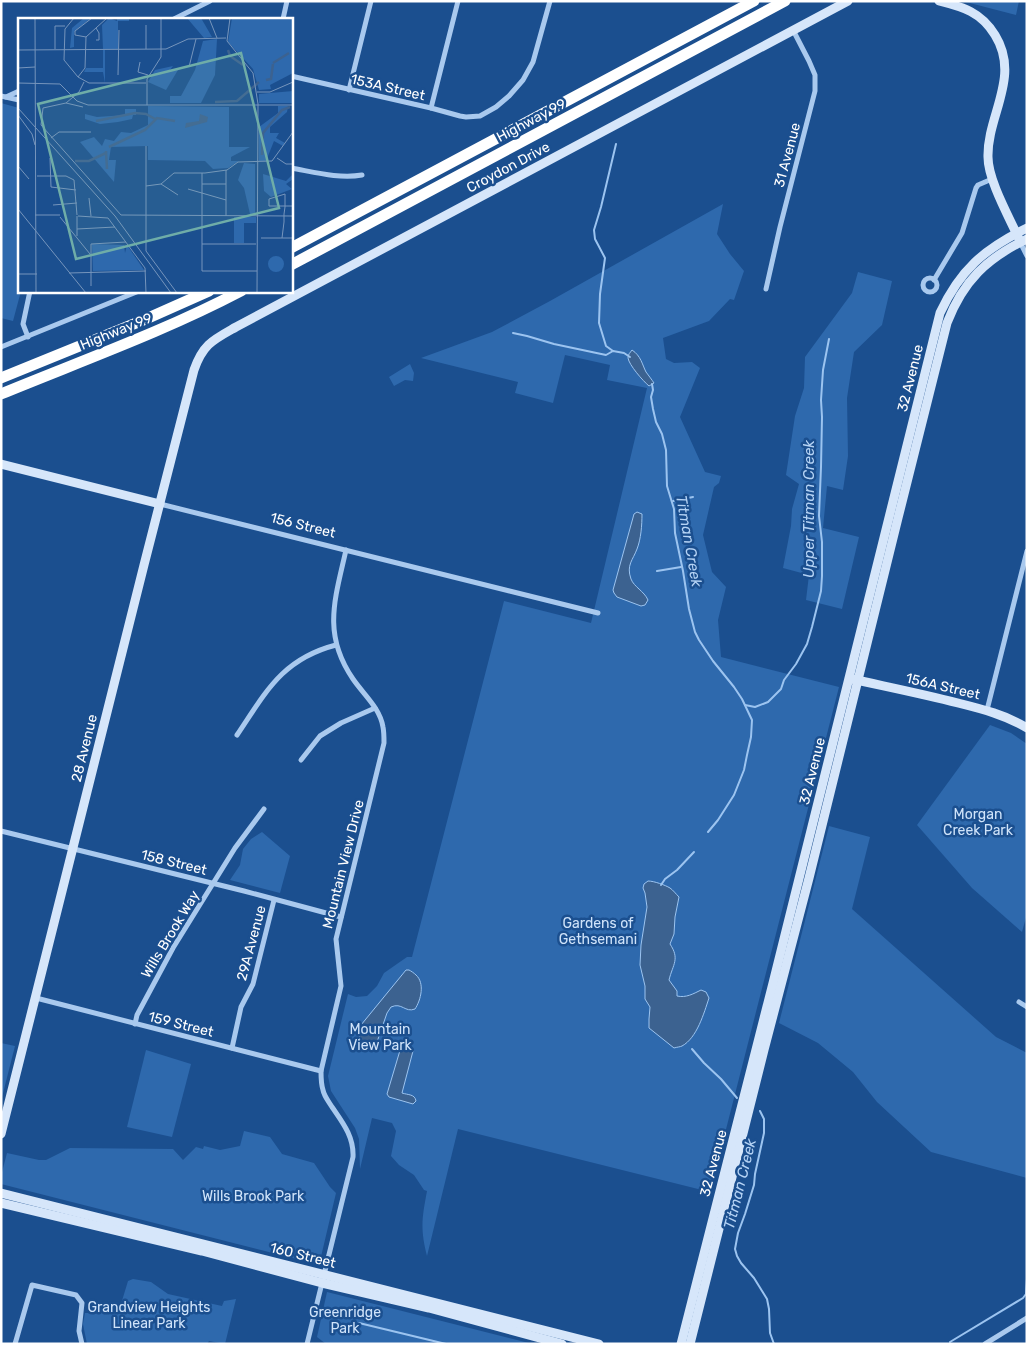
<svg xmlns="http://www.w3.org/2000/svg" width="1028" height="1345" viewBox="0 0 1028 1345" font-family="Rubik,sans-serif">
<rect width="100%" height="100%" fill="#1b4f8f"/>
<g fill="#2e69ad">
<polygon points="962,1 1019,1 1016,15"/>
<polygon points="1,103 19,108 19,291 21,291 13,321 1,318"/>
<path d="M723,204L717,234L730,254L744,271L734,300L730,299L709,321L663,338L666,359L674,363L692,362L700,368L680,417L705,472L721,476L719,483L714,487L703,535L712,572L726,587L718,620L721,657L839,687L710,1192L458,1129L427,1256C420,1229 422,1218 427,1191L424,1190L414,1175L399,1165L391,1156L396,1131L392,1123L372,1118L360,1169L359,1139L355,1128L331,1091L328,1076L348,994L356,997L367,996L377,986L384,973L407,957H412L504,601L591,623L647,388L607,380L610,365L565,355L553,403L515,393L518,382L421,358L492,332L550,301Z"/>
<polygon points="858,272 892,281 882,325 854,352 847,398 848,456 843,490 827,486 823,528 859,537 842,609 806,600 809,575 783,568 791,526 792,509 799,484 786,475 795,416 804,388 805,357 852,293"/>
<polygon points="410,364 414,373 413,381 405,380 394,386 389,377"/>
<polygon points="990,725 1011,733 1027,744 1027,914 1022,932 972,888 917,825"/>
<polygon points="829,826 870,837 852,909 996,1037 1027,1053 1027,1178 931,1152 877,1102 853,1072 818,1043 779,1023"/>
<polygon points="262,832 290,856 280,893 230,880 240,865 243,849 251,839"/>
<polygon points="1,1043 15,1046 1,1101"/>
<polygon points="146,1050 191,1064 172,1137 127,1127"/>
<polygon points="244,1131 270,1137 282,1154 314,1163 330,1187 336,1193 320,1261 316,1264 1,1184 1,1176 7,1153 39,1160 46,1160 70,1148 173,1149 183,1160 196,1147 203,1149 204,1146 220,1150 240,1146"/>
<polygon points="133,1279 151,1282 168,1294 222,1306 224,1301 236,1299 225,1344 209,1341 207,1344 87,1344 83,1324 85,1313 92,1313 95,1310 121,1304 128,1281"/>
<polygon points="327,1292 533,1344 326,1344 317,1337"/>
</g>
<g fill="#3c6290" stroke="#9cc4f0">
<path d="M632,350C641,356 642,364 646,372C649,376 652,380 654,383L649,386C643,381 629,365 628,358C628,354 630,353 632,350Z"/>
<path d="M637,512L642,514C642,525 641,539 637,549C633,560 626,565 631,579C634,587 644,591 648,600L645,605L641,606L617,597L614,593L613,590L634,514Z"/>
<path d="M648,881C654,881 665,885 670,888C673,890 676,894 679,897L675,917L674,934L670,944C680,959 673,964 669,980L677,991V996C686,998 693,994 701,990L706,992L709,998C704,1013 697,1038 682,1046C680,1047 677,1047 674,1048L649,1028V1019L650,1007L645,999V986L640,965L641,945L647,907L645,893L643,888L644,884Z"/>
<path d="M406,970H409C411,971 414,973 416,975C425,983 421,1000 415,1009C405,1013 402,1002 391,1007L387,1013L376,1045L370,1049L362,1048L360,1042L359,1034L361,1025Z"/>
<path d="M405,1045L412,1048L413,1051L402,1093C408,1095 415,1094 416,1101L413,1104L389,1097L387,1094L401,1047Z"/>
</g>
<g fill="none" stroke-linecap="round" stroke-linejoin="round">
<g stroke="#9cc4f0" stroke-width="2">
<polyline points="513,333 527,336 554,344 606,355 613,351 624,353 630,357"/>
<polyline points="613,351 606,346 599,323 600,294 605,258 595,239 594,230 601,207 616,144"/>
<polyline points="652,384 653,390 651,397 653,409 656,422 662,434 666,450 667,486 674,509 675,533 683,571 689,609 695,632 699,640 713,661 734,687 742,699 752,720 751,737 747,755 744,770 734,795 718,820 708,832"/>
<polyline points="673,501 693,497"/>
<polyline points="657,571 681,567"/>
<polyline points="745,705 755,707 768,702 781,689 784,680 796,664 807,644 812,627 821,591 822,576 822,542 819,516 821,467 822,417 821,400 823,370 829,339"/>
<polyline points="661,885 665,879 677,870 694,852"/>
<polyline points="692,1049 704,1063 721,1079 737,1098"/>
<polyline points="760,1111 764,1119 764,1133 755,1174 754,1185 745,1214 738,1233 735,1249 737,1256 741,1263 754,1278 767,1299 769,1309 770,1333 774,1344"/>
<polyline points="359,1323 446,1344"/>
<polyline points="950,1342 1023,1298 1026,1294 1027,1279"/>
</g>
<g stroke="#a9c9ee" stroke-width="5">
<polyline points="174,19 210,1"/>
<polyline points="283,19 287,1"/>
<polyline points="291,76 431,108 460,116 466,117 480,116 496,107 509,96 523,80 533,62 550,1"/>
<polyline points="349,90 371,1"/>
<polyline points="1,96 19,100"/>
<polyline points="6,97 19,91"/>
<polyline points="431,108 458,1"/>
<path d="M291,168C314,172 339,179 362,175"/>
<polyline points="1020,242 1027,256"/>
<circle cx="930" cy="285" r="7"/>
<polyline points="934,280 962,233 976,188 978,185 992,179"/>
<polyline points="766,289 780,227 815,91 815,75 809,61 793,30"/>
<polyline points="28,337 23,324 30,291"/>
<polyline points="1,347 139,291"/>
<polyline points="160,504 598,613"/>
<polyline points="987,710 1027,551"/>
<path d="M237,735C266,692 282,659 336,645"/>
<polyline points="301,760 320,736 341,723 375,708"/>
<polyline points="1,831 244,891 341,917"/>
<polyline points="36,998 321,1071"/>
<polyline points="1019,1002 1027,1007"/>
<polyline points="135,1024 137,1015 173,948 235,848 264,809"/>
<polyline points="232,1048 241,1007 253,984 274,900"/>
<polyline points="15,1344 32,1285 76,1295 82,1303 79,1331 82,1344"/>
<path d="M307,1344L353,1157C354,1137 343,1123 332,1107C329,1102 324,1096 323,1090C321,1084 321,1077 321,1071L341,986L336,939L384,743C384,738 384,732 383,727C380,708 364,695 353,679C322,634 335,599 346,550"/>
<polyline points="985,1344 1027,1318"/>
</g>
<g stroke="#d6e6fa" stroke-width="9">
<path d="M939,1C963,7 981,12 995,35C1021,77 987,115 988,157C988,180 1009,217 1019,239"/>
<polyline points="1,464 160,504"/>
<path d="M852,679C888,687 923,694 958,703C982,709 1006,715 1027,728"/>
<path d="M1,1134L144,565L194,370C203,344 213,340 236,327L848,1"/>
<polyline points="1,1193 599,1344"/>
<polyline points="1,1203 202,1251 322,1283 429,1308 562,1344"/>
<path d="M681,1344L773,983L940,313C960,270 984,249 1027,228"/>
<path d="M690,1344L764,1050L809,878L898,518L947,323C963,281 987,258 1027,239"/>
</g>
<g stroke="#fff" stroke-width="11">
<polyline points="291,248 754,1"/>
<polyline points="291,265 785,1"/>
<polyline points="1,378 146,319 209,291"/>
<path d="M1,394C81,361 165,331 241,291"/>
</g>
</g>
<g text-anchor="middle" stroke-width="5" stroke-linejoin="round" paint-order="stroke">
<g font-size="14" fill="#fff" stroke="#1b4f8f">
<text transform="translate(388 87) rotate(13)" y="5">153A Street</text>
<text transform="translate(531 120) rotate(-28)" y="5">Highway 99</text>
<text transform="translate(787 155) rotate(-75)" y="5">31 Avenue</text>
<text transform="translate(508 167) rotate(-28)" y="5">Croydon Drive</text>
<text transform="translate(116 331) rotate(-22)" y="5">Highway 99</text>
<text transform="translate(910 378) rotate(-76)" y="5">32 Avenue</text>
<text transform="translate(303 525) rotate(14)" y="5">156 Street</text>
<text transform="translate(943 686) rotate(13)" y="5">156A Street</text>
<text transform="translate(84 748) rotate(-76)" y="5">28 Avenue</text>
<text transform="translate(812 771) rotate(-76)" y="5">32 Avenue</text>
<text transform="translate(174 862) rotate(14)" y="5">158 Street</text>
<text transform="translate(343 864) rotate(-76)" y="5">Mountain View Drive</text>
<text transform="translate(170 934) rotate(-59)" y="5">Wills Brook Way</text>
<text transform="translate(251 943) rotate(-75)" y="5">29A Avenue</text>
<text transform="translate(181 1024) rotate(14)" y="5">159 Street</text>
<text transform="translate(713 1163) rotate(-75)" y="5">32 Avenue</text>
<text transform="translate(303 1255) rotate(14)" y="5">160 Street</text>
</g>
<g font-size="14" fill="#cfe3fa" stroke="#1b4f8f">
<text x="978" y="819">Morgan<tspan x="978" dy="16">Creek Park</tspan></text>
<text x="598" y="928">Gardens of<tspan x="598" dy="16">Gethsemani</tspan></text>
<text x="380" y="1034">Mountain<tspan x="380" dy="16">View Park</tspan></text>
<text x="253" y="1201">Wills Brook Park</text>
<text x="149" y="1312">Grandview Heights<tspan x="149" dy="16">Linear Park</tspan></text>
<text x="345" y="1317">Greenridge<tspan x="345" dy="16">Park</tspan></text>
</g>
<g font-size="15" font-style="italic" fill="#b5d3f5" stroke="#1b4f8f">
<text transform="translate(809 509) rotate(-90)" y="5">Upper Titman Creek</text>
<text transform="translate(689 541) rotate(80)" y="5">Titman Creek</text>
<text transform="translate(740 1184) rotate(-76)" y="5">Titman Creek</text>
</g>
</g>
<g transform="translate(18 18)">
<rect width="275" height="275" fill="#1b4f8f"/>
<path d="M66,0H73L56,14V29L52,30L54,10ZM91,0L99,3V0H111V3H100V31H85L84,7ZM169,0H183L194,19L186,20ZM214,0H275V55L252,67L253,71L241,72L235,51L210,24ZM199,21L197,57L183,85H152V78H163L177,52L185,23ZM85,32H87V65L85,54H66L68,50H85ZM155,48L152,52H160L148,72L130,64L137,52ZM275,73V85H241V76ZM130,88L211,89V129H232L213,139V143H221L210,150L195,151L187,143L130,142V128L93,129L91,142H98L96,164L62,124L76,119L84,128L87,121L96,123L103,114L113,115L130,107ZM260,88H270L269,94L252,109V115H261L258,120L267,125L265,128L256,123L248,143H241V109L260,95ZM107,91H118V97H115L114,101L100,104L82,106L67,101V96L79,99L107,97ZM226,145L237,146V196H232L226,170L220,162ZM245,156L268,163L275,156V161L268,166L274,171L253,179L246,173ZM216,199H238V205H226V225H216ZM74,226L106,227L107,235L109,227L126,252L75,253ZM250 246a8 8 0 1 1 16 0a8 8 0 1 1-16 0Z" fill="#2e69ad"/>
<path d="M182,96L190,99L189,104L167,110L168,105L181,103Z" fill="#3c6290"/>
<path fill="none" stroke="#3c6290" stroke-width="2.5" d="M210,32L212,38L225,47M255,45L271,35M248,62L253,61L255,46M197,84L219,83L241,64M78,103L117,95L128,96L137,101M91,129L127,112L139,100L157,103M88,133L89,151M244,137L245,115L264,92L272,89M57,143H71L88,135"/>
<path fill="none" stroke="#7695bc" stroke-width="1" d="M17,0L18,275M56,0L47,11L46,42L60,59L71,65H128M191,0L199,20M212,0L209,23L235,55L240,86M78,10L81,15V22H78M68,19L57,17V13L74,0M37,31V8H47M128,31V7M0,32L148,31L170,21L208,20M122,44L120,54L130,57M171,49L178,21M0,50L17,49M100,57L101,12M60,59L67,50L68,19L89,0M66,64L61,74L48,85L25,90L23,107L103,197L275,198M0,65L42,66L59,83L70,87H275M239,74H252L275,64M48,85L65,89M129,87V61L143,39V0M0,90L97,198L153,275M0,97L14,116L17,127M33,120L41,114H73M128,128V233L159,275M32,140L33,169L58,172M259,140L268,146H275M0,148L11,161M184,155V253H239M19,158H48L56,162L59,197M143,166L160,177M184,166H208M128,168L143,166L156,155H187L209,152L220,144L254,143L275,114M170,171L208,182M71,180L73,198M35,187L59,185M0,191L68,275M17,197H42M60,198L90,200L127,250L128,275M208,198V152M42,199L72,236M59,211L97,209M59,218V198M243,220H275M264,220L266,204V196L267,189V176L251,181V188H275M184,226H238M51,255L128,253M0,256H19M73,268V226L108,224M239,275L240,86"/>
<path fill="#6fada8" fill-opacity="0.15" stroke="#6fada8" stroke-width="2.5" d="M223,35L261,190L58,241L20,86Z"/>
<rect width="275" height="275" fill="none" stroke="#fff" stroke-width="2.5"/>
</g>
<rect width="1028" height="1345" fill="none" stroke="#ffffff" stroke-width="5"/>
</svg>
